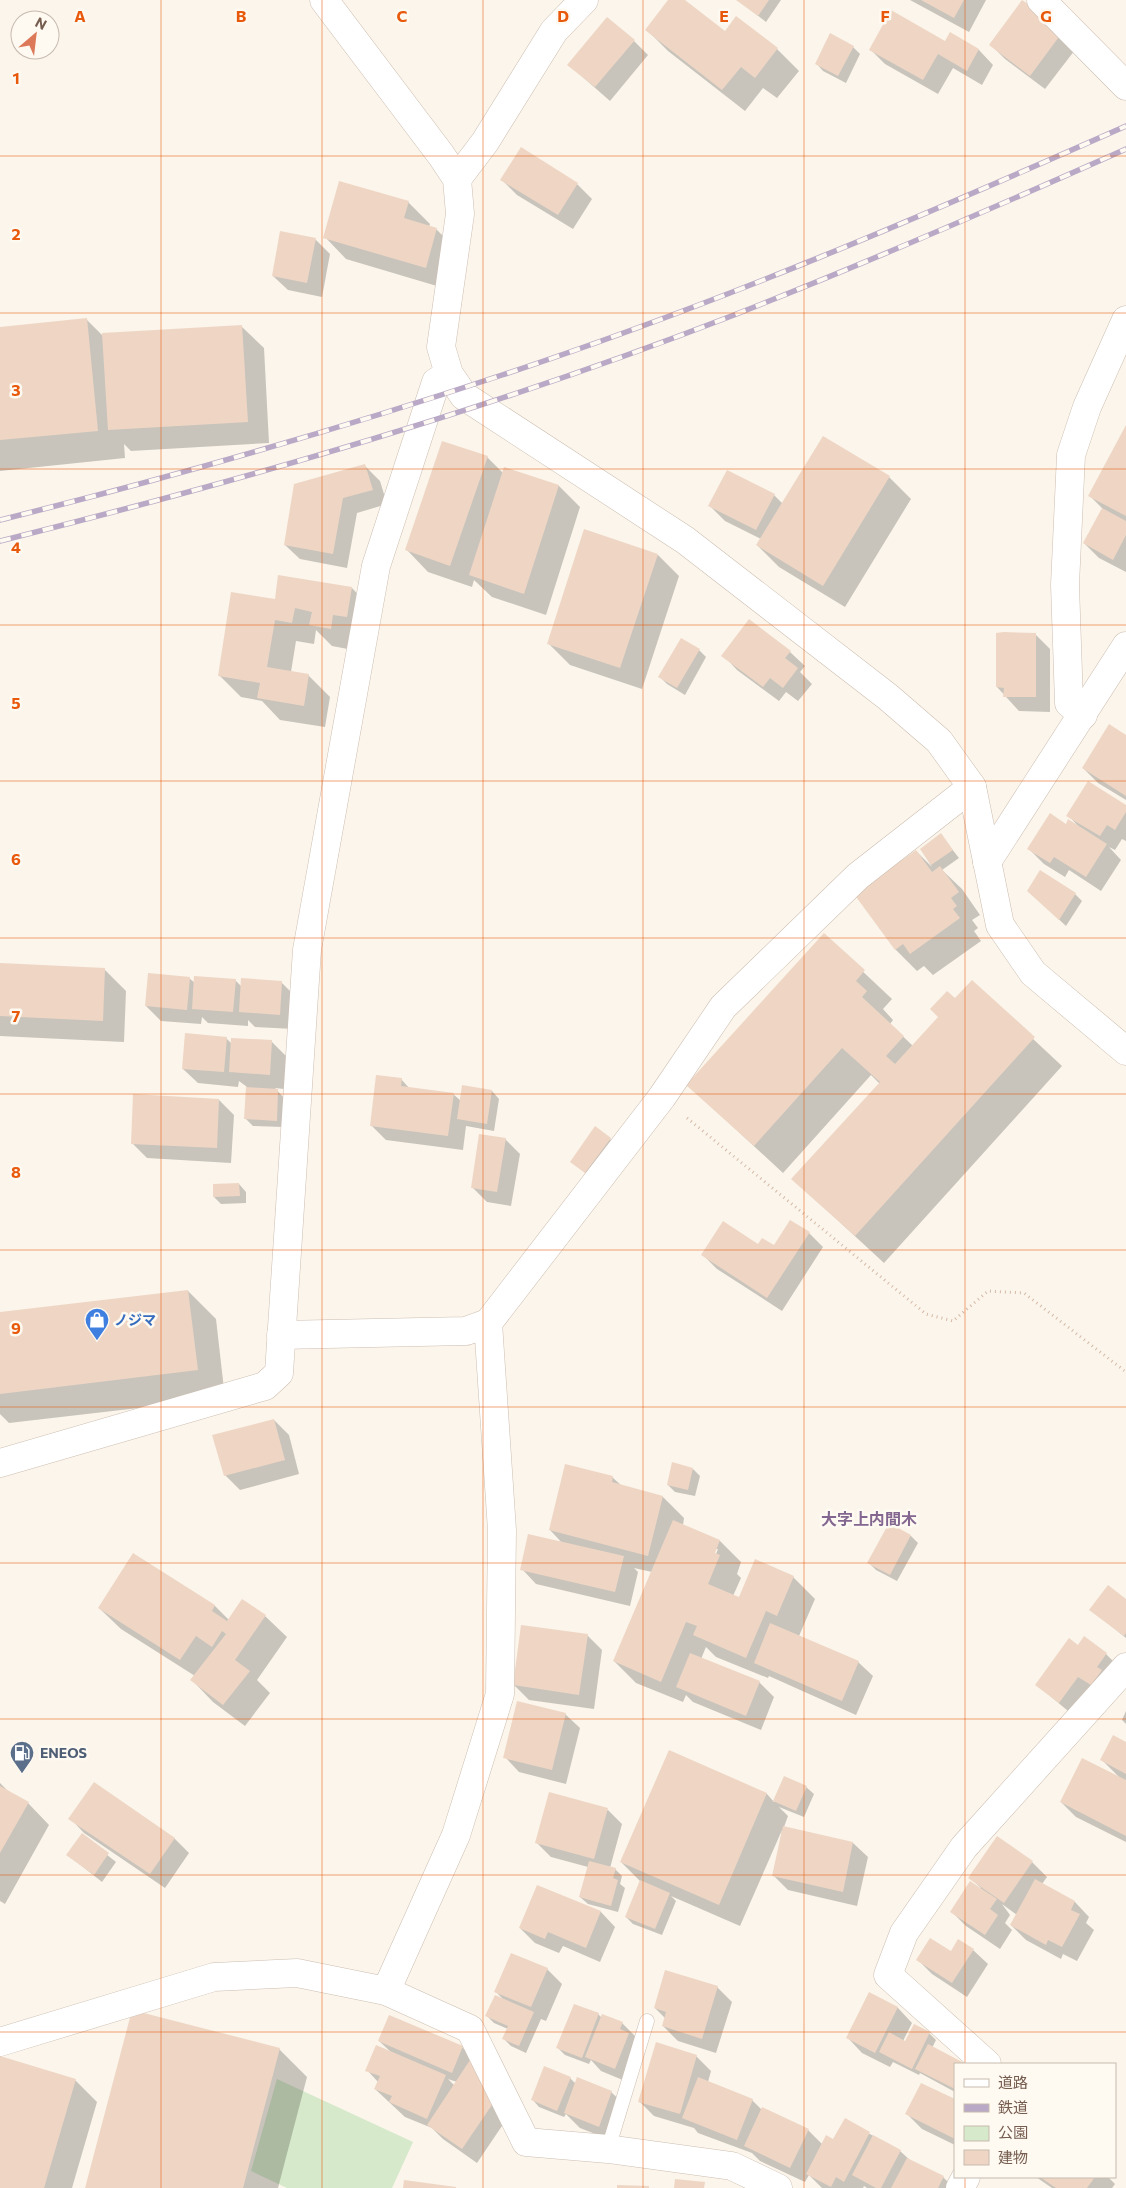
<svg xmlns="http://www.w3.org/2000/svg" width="1126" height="2188" viewBox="0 0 1126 2188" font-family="Commissioner,'Noto Sans JP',sans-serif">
<rect width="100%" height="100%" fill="#fbf5eb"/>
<polygon fill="#d6e9ca" points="277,2079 413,2142 392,2188 287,2188 251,2171"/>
<g fill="#0003" fill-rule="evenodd">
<polygon points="670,0 683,0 725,33 736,18 777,49 799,71 777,98 763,88 745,111 668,51 647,30"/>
<polygon points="738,0 781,0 766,22"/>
<polygon points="910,0 986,0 969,32"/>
<polygon points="1023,1 1064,31 1078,46 1045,89 1005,59 990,44"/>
<polygon points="950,33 979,50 993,65 982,85 953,68 938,94 885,64 870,49 945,43"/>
<polygon points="634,41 648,55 610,101 569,65"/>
<polygon points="853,47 860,54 846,83 823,71 816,63"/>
<polygon points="521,149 577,184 592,199 573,229 517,195 502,180"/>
<polygon points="408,202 430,224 429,227 436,229 458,251 447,289 346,259 325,237"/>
<polygon points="281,233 316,240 330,254 322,297 288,290 273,276"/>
<polygon points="86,319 104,337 242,327 264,348 269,443 131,451 124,444 125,458 0,471 0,328"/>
<polygon points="1126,428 1126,572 1099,558 1084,543 1103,509 1090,496"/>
<polygon points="487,457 503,473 559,486 580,507 546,615 492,597 474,580 472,587 428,572 407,550"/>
<polygon points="365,466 380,481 387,504 357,513 347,568 300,559 285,545"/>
<polygon points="889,477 911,499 845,607 779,567 757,545 761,539 725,521 710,506 774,495 783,504"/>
<polygon points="658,555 679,576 642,689 570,665 548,643"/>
<polygon points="352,588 373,610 353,650 332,646 316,630 314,644 296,641 291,672 308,675 330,697 325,727 280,720 262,701 241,697 219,675 276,600"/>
<polygon points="1035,634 1050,649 1050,712 1019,711 997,687"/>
<polygon points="699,650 706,657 685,695 667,684 660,677"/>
<polygon points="790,652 805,666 800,672 812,684 798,701 786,692 779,701 737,670 723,655"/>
<polygon points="1126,736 1126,800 1098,783 1083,768"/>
<polygon points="1126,806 1126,841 1122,839 1115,850 1109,847 1121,860 1101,891 1069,870 1065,877 1044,864 1029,849 1066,826 1078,826 1068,815"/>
<polygon points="941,835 959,858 942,870 962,889 980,915 972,920 978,928 974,931 981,941 933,975 924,966 917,971 896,950 856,894 916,851 932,867 921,849"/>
<polygon points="1075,894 1082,901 1066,926 1036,898"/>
<polygon points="824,935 892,999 883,1009 893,1020 890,1024 913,1046 972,982 1062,1066 884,1263 793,1179 880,1084 871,1075 783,1173 688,1085"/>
<polygon points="0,964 104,969 126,991 124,1042 0,1036"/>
<polygon points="189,978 195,983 235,980 242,987 281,982 296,997 294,1029 255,1027 248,1020 248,1026 208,1023 202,1017 201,1024 161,1021 146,1006"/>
<polygon points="226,1038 232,1044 271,1041 286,1056 284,1089 275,1088 284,1098 283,1127 253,1126 246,1119 247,1087 239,1081 238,1087 198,1083 183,1069"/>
<polygon points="401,1079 410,1089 453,1094 461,1101 492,1091 499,1099 494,1131 466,1126 463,1150 386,1140 371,1125"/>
<polygon points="219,1100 234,1115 231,1163 147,1158 132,1143"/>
<polygon points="505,1139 520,1154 511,1206 487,1202 472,1187"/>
<polygon points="610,1139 617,1146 593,1179 571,1161"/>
<polygon points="239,1184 246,1192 246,1203 221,1204 214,1197"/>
<polygon points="809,1233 823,1247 782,1311 717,1269 702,1254 759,1246 774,1247"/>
<polygon points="188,1291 216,1319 225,1398 9,1423 0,1414 0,1313"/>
<polygon points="274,1420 289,1435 299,1474 240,1490 225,1475"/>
<polygon points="693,1469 700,1476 695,1496 675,1492 668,1485"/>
<path d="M612,1477L622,1486L663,1497L684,1518L683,1525L720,1541L741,1562L737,1574L741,1578L733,1596L740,1599L793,1577L815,1599L799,1636L858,1662L873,1676L856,1715L769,1676L768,1678L716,1657L706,1647L701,1659L759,1682L774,1697L761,1730L693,1702L686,1695L683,1702L636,1683L614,1661L652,1572L634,1568L638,1572L630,1606L536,1584L522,1569L563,1544L550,1530ZM715,1549H718L714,1559Z"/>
<polygon points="890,1525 911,1536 918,1543 897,1581 876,1570 869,1563"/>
<polygon points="1126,1601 1126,1638 1091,1610"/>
<polygon points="215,1606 229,1620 265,1616 287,1637 257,1680 270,1693 245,1726 213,1702 192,1680 195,1676 121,1629 99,1608"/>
<polygon points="587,1635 602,1650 594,1709 529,1700 514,1685"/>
<polygon points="1084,1638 1106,1654 1121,1669 1074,1716 1037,1685 1078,1646"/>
<polygon points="1126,1711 1126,1724 1122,1720"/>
<polygon points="565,1714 580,1728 566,1784 519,1772 505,1757"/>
<polygon points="1126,1743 1126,1842 1076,1817 1061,1802 1120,1778 1102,1760"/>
<polygon points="669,1751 767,1794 774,1802 785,1778 806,1787 814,1794 804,1817 779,1807 788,1816 784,1827 853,1843 868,1857 857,1906 788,1890 774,1876 782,1830 740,1926 671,1896 676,1901 662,1935 633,1924 626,1917 641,1882 621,1862"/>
<polygon points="0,1783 11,1794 28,1803 49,1825 5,1904 0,1901"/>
<polygon points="608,1810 622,1824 610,1868 615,1869 622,1876 620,1884 625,1888 618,1912 588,1904 580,1897 588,1867 551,1857 536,1842"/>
<polygon points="70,1818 174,1838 189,1853 165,1888 84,1833"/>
<polygon points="82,1835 116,1862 102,1882 68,1855"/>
<polygon points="1032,1862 1047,1877 1042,1884 1075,1902 1089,1917 1086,1923 1094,1930 1077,1961 1063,1954 1061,1959 1026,1940 1011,1925 1017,1915 1002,1904 1010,1915 1005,1923 1012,1930 1000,1949 966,1926 951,1911 981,1888 970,1878"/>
<polygon points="538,1886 601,1912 615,1927 600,1962 563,1946 559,1953 535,1943 520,1928"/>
<polygon points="973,1950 988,1964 967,1997 932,1974 917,1959"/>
<polygon points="547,1969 562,1984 546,2021 541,2019 526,2053 511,2046 504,2039 508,2029 494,2023 487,2016 504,2000 496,1992"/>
<polygon points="717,1987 732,2002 716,2053 678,2041 663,2026 666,2019 655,2008"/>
<polygon points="870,1994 898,2008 912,2023 903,2041 906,2043 929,2033 936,2040 932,2048 964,2064 955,2064 955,2092 920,2073 919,2075 893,2062 890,2067 862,2053 848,2038"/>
<polygon points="598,2014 602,2018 622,2023 637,2038 630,2083 601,2071 591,2060 589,2064 565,2055 558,2048"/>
<path d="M379,2041L462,2047L473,2058L510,2114L477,2163L443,2139L432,2128L405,2117L375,2089L378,2082L367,2070L392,2053ZM448,2079L457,2082L455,2086Z"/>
<polygon points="279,2049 307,2077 278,2188 87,2188"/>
<polygon points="696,2056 711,2071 708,2082 752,2100 762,2110 808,2130 823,2145 834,2141 845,2120 900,2151 911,2161 943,2177 954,2188 867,2188 864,2186 863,2188 822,2188 809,2175 805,2182 760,2161 752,2153 698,2133 694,2128 654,2116 640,2102"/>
<polygon points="0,2058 75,2080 97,2102 72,2188 0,2188"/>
<polygon points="570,2078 576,2084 611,2092 626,2106 613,2141 580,2128 566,2114 564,2117 539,2107 532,2099"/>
<polygon points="955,2100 955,2145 922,2129 907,2114"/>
<polygon points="1036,2177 1108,2177 1115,2184 1112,2188 1052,2188"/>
</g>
<g fill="#efd6c4">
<polygon points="668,0 685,0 725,31 736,16 778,48 755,78 741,67 722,90 645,30"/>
<polygon points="736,0 769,0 758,16"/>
<polygon points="921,0 964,0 954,18"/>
<polygon points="1022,0 1064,30 1030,76 989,45"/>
<polygon points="891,10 945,41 950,32 979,49 967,71 938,54 923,80 869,50"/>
<polygon points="607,17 635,40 595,87 567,65"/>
<polygon points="830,33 854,46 838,76 815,64"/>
<polygon points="521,147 578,183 558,215 500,180"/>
<polygon points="339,181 409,201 404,218 437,228 426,268 323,238"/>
<polygon points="280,231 316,238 307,283 272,276"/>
<polygon points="87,318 98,431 0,440 0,327"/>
<polygon points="242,325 248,422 108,430 102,333"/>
<polygon points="1126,425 1126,516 1088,496"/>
<polygon points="823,436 890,476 823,586 756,545"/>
<polygon points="442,441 488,456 450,566 405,550"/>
<polygon points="365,464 373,490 343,498 333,554 284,545 294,484"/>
<polygon points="504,467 559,485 524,594 469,575"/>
<polygon points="727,470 775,494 756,530 708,506"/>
<polygon points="1102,508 1126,521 1126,535 1113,560 1083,543"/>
<polygon points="584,529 658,554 620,668 547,644"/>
<polygon points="278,575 352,587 347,617 333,615 331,629 309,625 312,612 295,608 292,623 275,620 267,667 309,674 304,706 257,698 260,683 218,676 231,592 275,599"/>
<polygon points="749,619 791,651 785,658 798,668 783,688 770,678 763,687 721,656"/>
<polygon points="1004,632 1036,633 1036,697 1003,697 1004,688 996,687 996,633"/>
<polygon points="681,638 700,649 677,688 658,677"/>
<polygon points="1109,724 1126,735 1126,796 1082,768"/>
<polygon points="1088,781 1126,805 1126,812 1115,830 1107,825 1100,836 1066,816"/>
<polygon points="1050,813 1066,824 1068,819 1107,844 1086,877 1054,857 1050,863 1027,849"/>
<polygon points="941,833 953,850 931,865 920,849"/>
<polygon points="916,850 932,872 940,866 959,892 951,898 957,906 953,909 960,918 910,954 903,944 895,950 854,894"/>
<polygon points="1040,870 1076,893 1059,920 1027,891"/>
<polygon points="824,933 865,970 856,981 867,991 862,997 904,1036 886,1056 895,1064 938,1017 930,1009 947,991 955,998 972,980 1035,1037 855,1236 791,1179 880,1082 842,1048 754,1146 686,1085"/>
<polygon points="0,963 105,968 103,1021 0,1016"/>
<polygon points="148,973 190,977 187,1010 145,1006"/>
<polygon points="194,976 236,979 233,1012 192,1009"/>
<polygon points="241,978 282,981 280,1015 239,1012"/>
<polygon points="185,1033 227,1037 224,1072 182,1069"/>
<polygon points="231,1038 272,1040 270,1075 229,1072"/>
<polygon points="376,1075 402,1078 401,1086 454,1093 448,1136 370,1126"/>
<polygon points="462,1085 492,1090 487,1124 457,1119"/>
<polygon points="246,1087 278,1089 277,1121 244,1119"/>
<polygon points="133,1094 219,1099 217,1148 131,1144"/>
<polygon points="595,1126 611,1138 585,1173 570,1162"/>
<polygon points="479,1134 506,1138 497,1192 471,1188"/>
<polygon points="239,1183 240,1196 213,1197 213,1184"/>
<polygon points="790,1220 810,1232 767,1298 701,1255 723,1221 758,1244 762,1238 774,1245"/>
<polygon points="188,1290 198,1370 0,1394 0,1312"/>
<polygon points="274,1419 285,1460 224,1476 212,1435"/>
<polygon points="672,1462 693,1468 688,1490 667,1485"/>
<polygon points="565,1464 613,1476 612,1482 663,1496 648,1556 549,1530"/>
<polygon points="673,1520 720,1540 715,1553 720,1555 708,1584 739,1597 755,1559 794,1576 777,1616 766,1611 746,1658 693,1635 697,1626 686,1622 661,1682 613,1661"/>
<polygon points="889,1523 911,1535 890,1575 867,1563"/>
<polygon points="528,1534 624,1556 615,1592 520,1570"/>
<polygon points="133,1553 215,1605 212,1611 227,1621 242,1599 266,1615 235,1660 250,1671 223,1705 190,1680 226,1634 222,1631 212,1647 196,1636 180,1660 98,1608"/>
<polygon points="1108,1585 1126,1599 1126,1633 1124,1636 1089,1610"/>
<polygon points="770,1623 859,1661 842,1701 754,1663"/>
<polygon points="521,1625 588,1634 579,1695 513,1685"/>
<polygon points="1084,1636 1107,1653 1097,1667 1102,1670 1091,1685 1078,1677 1059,1703 1035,1685 1069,1638 1078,1645"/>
<polygon points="690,1653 760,1681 746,1716 676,1687"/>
<polygon points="517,1701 566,1713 552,1770 503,1758"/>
<polygon points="1113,1735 1126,1742 1126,1774 1100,1760"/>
<polygon points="669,1750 767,1793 719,1905 620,1862"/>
<polygon points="1082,1758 1126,1780 1126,1836 1060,1802"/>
<polygon points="784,1776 807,1786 796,1811 773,1801"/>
<polygon points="94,1782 175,1838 150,1874 68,1819"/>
<polygon points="0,1786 29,1802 0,1853"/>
<polygon points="549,1792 608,1808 594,1859 535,1843"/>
<polygon points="783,1826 853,1842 843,1892 772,1876"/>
<polygon points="82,1833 109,1853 94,1875 66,1855"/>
<polygon points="997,1836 1033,1861 1004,1903 968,1878"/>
<polygon points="589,1861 616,1868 613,1878 618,1880 611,1906 579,1897"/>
<polygon points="1035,1879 1075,1901 1071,1910 1080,1914 1062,1947 1048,1940 1046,1945 1010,1925"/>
<polygon points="640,1880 670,1893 655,1929 625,1917"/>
<polygon points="970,1881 997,1899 990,1909 998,1915 985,1935 950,1912"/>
<polygon points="537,1885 601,1911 586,1948 548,1932 545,1939 519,1928"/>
<polygon points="930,1938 951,1951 958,1939 974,1949 952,1983 916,1960"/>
<polygon points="511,1953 548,1968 531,2007 494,1992"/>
<polygon points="665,1970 718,1986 702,2039 662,2026 666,2012 654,2008"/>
<polygon points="869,1992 898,2007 875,2053 846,2038"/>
<polygon points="495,1995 534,2012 519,2046 502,2039 508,2026 485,2016"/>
<polygon points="574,2004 599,2013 582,2058 556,2048"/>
<polygon points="132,2010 280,2048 243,2188 85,2188"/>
<polygon points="602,2014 623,2022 620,2029 629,2033 615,2069 585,2057"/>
<polygon points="389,2015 463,2046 452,2073 378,2041"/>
<polygon points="914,2024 930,2032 912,2069 879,2052 889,2032 905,2041"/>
<polygon points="656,2042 697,2055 680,2114 638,2102"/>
<polygon points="928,2044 966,2064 955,2064 955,2089 915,2069"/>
<polygon points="376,2045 446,2075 427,2119 389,2102 392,2096 374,2089 380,2076 365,2071"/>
<polygon points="476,2051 496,2099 462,2149 427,2125"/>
<polygon points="0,2056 76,2079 44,2188 0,2188"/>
<polygon points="544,2066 571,2077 557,2111 531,2100"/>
<polygon points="577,2077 612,2091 599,2127 564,2113"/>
<polygon points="698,2077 753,2099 737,2140 682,2118"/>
<polygon points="921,2083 955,2099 955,2139 905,2114"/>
<polygon points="762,2107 809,2129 790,2168 744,2146"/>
<polygon points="845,2118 870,2132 844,2182 836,2177 831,2187 806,2174 826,2135 833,2139"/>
<polygon points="873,2135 901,2150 881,2188 876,2188 852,2175"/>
<polygon points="907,2158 944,2176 938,2188 891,2188"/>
<polygon points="1040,2177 1095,2177 1087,2188 1056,2188"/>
<polygon points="675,2179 705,2182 704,2188 674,2188"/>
<polygon points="404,2180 456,2187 456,2188 403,2188"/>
<polygon points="617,2185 649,2186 649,2188 617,2188"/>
</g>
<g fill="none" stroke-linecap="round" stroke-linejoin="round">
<defs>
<polyline id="lane" points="608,2149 647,2021"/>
<g id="street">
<polyline points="324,0 441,155 457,179 460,214 441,347 449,374 464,396 685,540 888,697 939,741 972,787 1000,925 1033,973 1126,1051"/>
<polyline points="1041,0 1126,86"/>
<polyline points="457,179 485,142 554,31 584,0"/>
<polyline points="1083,715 1069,703 1065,585 1071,455 1087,407 1126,320"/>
<polyline points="987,862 1126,646"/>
<polyline points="488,1323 662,1097 723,1007 858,876 972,787"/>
<polyline points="281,1335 466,1331 488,1323 502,1530 500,1694 456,1835 386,1991"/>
<polyline points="0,1463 265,1386 279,1373 307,950 376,566 436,382 449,374"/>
<polyline points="0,2042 214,1977 297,1973 386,1991 470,2029 526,2142 608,2149 732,2166 778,2188"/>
<polyline points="987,2064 888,1975 904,1933 964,1847 1126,1667"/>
<polyline points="960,2188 966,2177"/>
</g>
</defs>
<use href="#lane" stroke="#cdbeb1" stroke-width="15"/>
<use href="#street" stroke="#cdbeb1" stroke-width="29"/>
<polyline stroke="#d5baa7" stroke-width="3" stroke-dasharray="1 4" stroke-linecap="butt" points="687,1118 926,1314 953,1321 988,1291 1024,1293 1126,1372"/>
<use href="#lane" stroke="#fff" stroke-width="14"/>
<use href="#street" stroke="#fff" stroke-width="28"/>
<defs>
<g id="rail">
<path d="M0,520C169,478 337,430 502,375C715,305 921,217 1126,126"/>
<path d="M0,541C248,479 495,408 734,315C866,263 996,207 1126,149"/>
</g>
</defs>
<use href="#rail" stroke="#b9a9c6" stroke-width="5.5"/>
<use href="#rail" stroke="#fef9f1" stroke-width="4" stroke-dasharray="11" stroke-linecap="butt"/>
</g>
<path fill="none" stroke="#e8590c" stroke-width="1" stroke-opacity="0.55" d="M161,0V2188M322,0V2188M483,0V2188M643,0V2188M804,0V2188M965,0V2064M0,156H1126M0,313H1126M0,469H1126M0,625H1126M0,781H1126M0,938H1126M0,1094H1126M0,1250H1126M0,1407H1126M0,1563H1126M0,1719H1126M0,1875H1126M0,2032H1126M965,2177V2188"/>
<defs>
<symbol id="shop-pin" viewBox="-11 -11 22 30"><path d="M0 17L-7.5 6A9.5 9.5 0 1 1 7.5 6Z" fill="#3f7fe0" stroke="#fef9f1"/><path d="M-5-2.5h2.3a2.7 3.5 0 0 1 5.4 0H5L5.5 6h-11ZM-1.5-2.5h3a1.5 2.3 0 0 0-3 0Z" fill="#fff"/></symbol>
<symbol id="fuel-pin" viewBox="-11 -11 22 30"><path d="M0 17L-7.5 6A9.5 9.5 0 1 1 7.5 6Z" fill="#5c6f8a" stroke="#fef9f1"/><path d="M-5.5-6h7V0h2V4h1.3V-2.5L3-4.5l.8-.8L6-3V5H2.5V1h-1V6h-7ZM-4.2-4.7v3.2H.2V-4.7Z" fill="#fff"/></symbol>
</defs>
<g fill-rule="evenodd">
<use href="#shop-pin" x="83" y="1306" width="28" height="38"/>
<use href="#fuel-pin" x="8" y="1739" width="28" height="38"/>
</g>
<g text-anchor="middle" stroke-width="5" stroke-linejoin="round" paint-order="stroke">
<g font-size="14" font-weight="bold" fill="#366cbe" stroke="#fef9f1" text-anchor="start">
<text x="114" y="1325">ノジマ</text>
</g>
<g font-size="14" font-weight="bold" fill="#4e5e75" stroke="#fef9f1" text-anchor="start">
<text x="40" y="1758">ENEOS</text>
</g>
<g font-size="16" font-weight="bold" fill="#846790" stroke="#fef9f1">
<text x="869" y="1525">大字上内間木</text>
</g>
</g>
<g font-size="16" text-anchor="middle" font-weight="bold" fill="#e8590c" stroke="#fef9f1" stroke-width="5" stroke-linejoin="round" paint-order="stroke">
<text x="80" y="22">A</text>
<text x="241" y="22">B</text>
<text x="402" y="22">C</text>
<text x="563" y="22">D</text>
<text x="724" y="22">E</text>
<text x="885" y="22">F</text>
<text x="1046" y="22">G</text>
<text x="16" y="84">1</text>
<text x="16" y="240">2</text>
<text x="16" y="396">3</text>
<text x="16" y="553">4</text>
<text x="16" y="709">5</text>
<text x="16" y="865">6</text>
<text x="16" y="1022">7</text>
<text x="16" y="1178">8</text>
<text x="16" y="1334">9</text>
</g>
<rect x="954" y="2063" width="162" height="115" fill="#fef9f1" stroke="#c7bbb0"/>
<rect x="964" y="2079" width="25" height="8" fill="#ffffff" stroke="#c7bbb0"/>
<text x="998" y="2088" font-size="15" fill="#755d4f">道路</text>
<rect x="964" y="2104" width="25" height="8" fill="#b9a9c6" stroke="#c7bbb0"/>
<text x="998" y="2113" font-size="15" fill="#755d4f">鉄道</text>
<rect x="964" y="2126" width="25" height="15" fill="#d6e9ca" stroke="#c7bbb0"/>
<text x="998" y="2138" font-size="15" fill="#755d4f">公園</text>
<rect x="964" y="2150" width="25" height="15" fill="#efd6c4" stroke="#c7bbb0"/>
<text x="998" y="2163" font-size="15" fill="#755d4f">建物</text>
<g transform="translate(35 35) rotate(28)"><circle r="24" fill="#fef9f1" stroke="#c7bbb0"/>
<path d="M0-4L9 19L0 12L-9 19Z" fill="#dc7959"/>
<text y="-8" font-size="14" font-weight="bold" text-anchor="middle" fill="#755d4f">N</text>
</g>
</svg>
